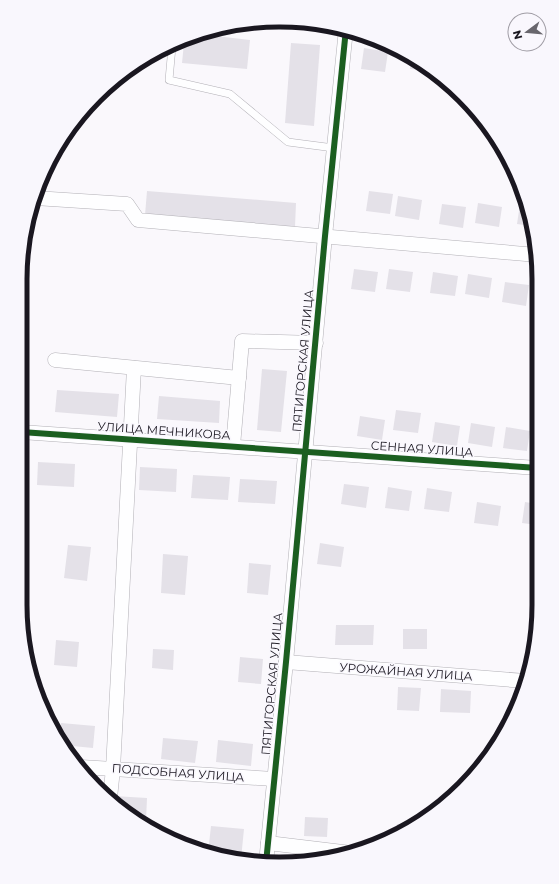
<svg xmlns="http://www.w3.org/2000/svg" width="559" height="884" viewBox="0 0 559 884" font-family="Montserrat,sans-serif">
<rect width="100%" height="100%" fill="#faf8fc"/>
<g fill="#e4e1e8">
<polygon points="207,35 250,40 247,69 182,63 184,43"/>
<polygon points="291,43 320,45 314,126 285,123"/>
<polygon points="364,48 388,52 385,72 361,69"/>
<polygon points="411,61 434,72 410,69"/>
<polygon points="147,191 296,203 295,227 145,215"/>
<polygon points="369,191 393,194 390,214 366,211"/>
<polygon points="398,196 422,200 419,220 395,216"/>
<polygon points="478,203 502,207 499,227 475,223"/>
<polygon points="442,204 466,207 463,228 439,224"/>
<polygon points="520,204 527,205 530,212 532,226 517,224"/>
<polygon points="354,269 378,272 375,292 351,289"/>
<polygon points="389,269 413,272 410,292 386,289"/>
<polygon points="433,272 458,276 455,296 430,293"/>
<polygon points="468,274 492,278 489,298 465,294"/>
<polygon points="505,282 529,285 526,306 502,302"/>
<polygon points="262,369 287,371 281,432 257,430"/>
<polygon points="57,390 119,394 117,417 55,412"/>
<polygon points="159,396 220,401 219,423 157,419"/>
<polygon points="396,410 421,413 418,433 393,430"/>
<polygon points="360,416 385,420 382,440 357,436"/>
<polygon points="435,422 460,426 457,446 432,442"/>
<polygon points="471,423 495,427 492,447 468,443"/>
<polygon points="506,427 530,431 527,451 503,448"/>
<polygon points="38,462 75,464 74,487 37,485"/>
<polygon points="140,467 177,469 176,492 139,490"/>
<polygon points="193,475 230,477 228,500 191,498"/>
<polygon points="240,479 277,481 275,504 238,502"/>
<polygon points="344,484 369,487 366,508 341,504"/>
<polygon points="388,487 412,491 409,511 385,508"/>
<polygon points="427,488 452,492 449,512 424,509"/>
<polygon points="477,502 501,506 498,526 474,523"/>
<polygon points="525,502 537,504 537,525 522,523"/>
<polygon points="320,543 344,547 341,567 317,564"/>
<polygon points="68,545 91,547 87,581 64,578"/>
<polygon points="163,554 188,556 185,595 161,593"/>
<polygon points="249,563 271,565 268,595 247,593"/>
<polygon points="336,625 374,625 373,645 335,645"/>
<rect x="403" y="629" width="24" height="20"/>
<polygon points="56,640 79,642 77,667 54,665"/>
<polygon points="153,649 174,650 173,670 152,668"/>
<polygon points="240,657 263,659 261,684 238,682"/>
<polygon points="398,687 421,688 419,711 397,710"/>
<polygon points="441,689 471,691 470,713 440,712"/>
<polygon points="61,723 95,726 93,748 62,745 59,739"/>
<polygon points="163,738 198,741 195,763 161,759"/>
<polygon points="218,740 253,744 251,766 216,762"/>
<polygon points="114,796 147,798 146,821 141,821 121,810 114,802"/>
<polygon points="305,817 328,818 327,837 304,836"/>
<polygon points="397,824 413,825 396,833"/>
<polygon points="211,826 244,829 241,859 208,853"/>
</g>
<g fill="none" stroke-linecap="round" stroke-linejoin="round">
<defs>
<polyline id="service" points="172,47 169,80 230,94 288,142 334,148"/>
<g id="minor">
<polyline points="35,198 127,204 138,220 537,255"/>
<polyline points="55,360 239,378"/>
<polyline points="21,432 538,468"/>
<polyline points="233,446 242,341 316,343"/>
<polyline points="286,662 525,681"/>
<polyline points="81,767 274,779"/>
<polyline points="110,798 113,769 134,368"/>
<polyline points="268,843 351,853"/>
<polyline points="266,863 286,662 325,236 346,29"/>
</g>
</defs>
<use href="#service" stroke="#b2b0b6" stroke-width="8"/>
<use href="#minor" stroke="#b2b0b6" stroke-width="15"/>
<use href="#service" stroke="#fefeff" stroke-width="7"/>
<use href="#minor" stroke="#fefeff" stroke-width="14"/>
<defs>
<g id="cycleway">
<polyline points="21,432 538,468"/>
<polyline points="266,863 286,662 325,236 346,29"/>
</g>
</defs>
<use href="#cycleway" stroke="#f9f7fd" stroke-width="8"/>
<use href="#cycleway" stroke="#1b5e20" stroke-width="6"/>
</g>
<g text-anchor="middle" stroke-width="3" stroke-linejoin="round" paint-order="stroke">
<g font-size="12" fill="#1a1720" stroke="#f9f7fd">
<text transform="translate(303 361) rotate(-85)" y="4">ПЯТИГОРСКАЯ УЛИЦА</text>
<text transform="translate(164 431) rotate(4)" y="4">УЛИЦА МЕЧНИКОВА</text>
<text transform="translate(422 449) rotate(4)" y="4">СЕННАЯ УЛИЦА</text>
<text transform="translate(406 672) rotate(4)" y="4">УРОЖАЙНАЯ УЛИЦА</text>
<text transform="translate(272 684) rotate(-85)" y="4">ПЯТИГОРСКАЯ УЛИЦА</text>
<text transform="translate(178 773) rotate(4)" y="4">ПОДСОБНАЯ УЛИЦА</text>
</g>
</g>
<path d="M0 0H559V884H0ZM279 27H280A252 252 0 0 1 532 279V605A252 252 0 0 1 280 857H279A252 252 0 0 1 27 605V279A252 252 0 0 1 279 27Z" fill="#f9f7fd" fill-rule="evenodd"/>
<path fill="none" stroke="#1a1720" stroke-width="5" d="M279 27H280A252 252 0 0 1 532 279V605A252 252 0 0 1 280 857H279A252 252 0 0 1 27 605V279A252 252 0 0 1 279 27Z"/>
<g transform="translate(527 32) rotate(254)"><circle r="19" fill="#f9f7fd" stroke="#a09da5"/>
<path d="M0-3L7 15L0 10L-7 15Z" fill="#68666d"/>
<text y="-6" font-size="11" font-weight="bold" text-anchor="middle" fill="#1a1720">N</text>
</g>
</svg>
